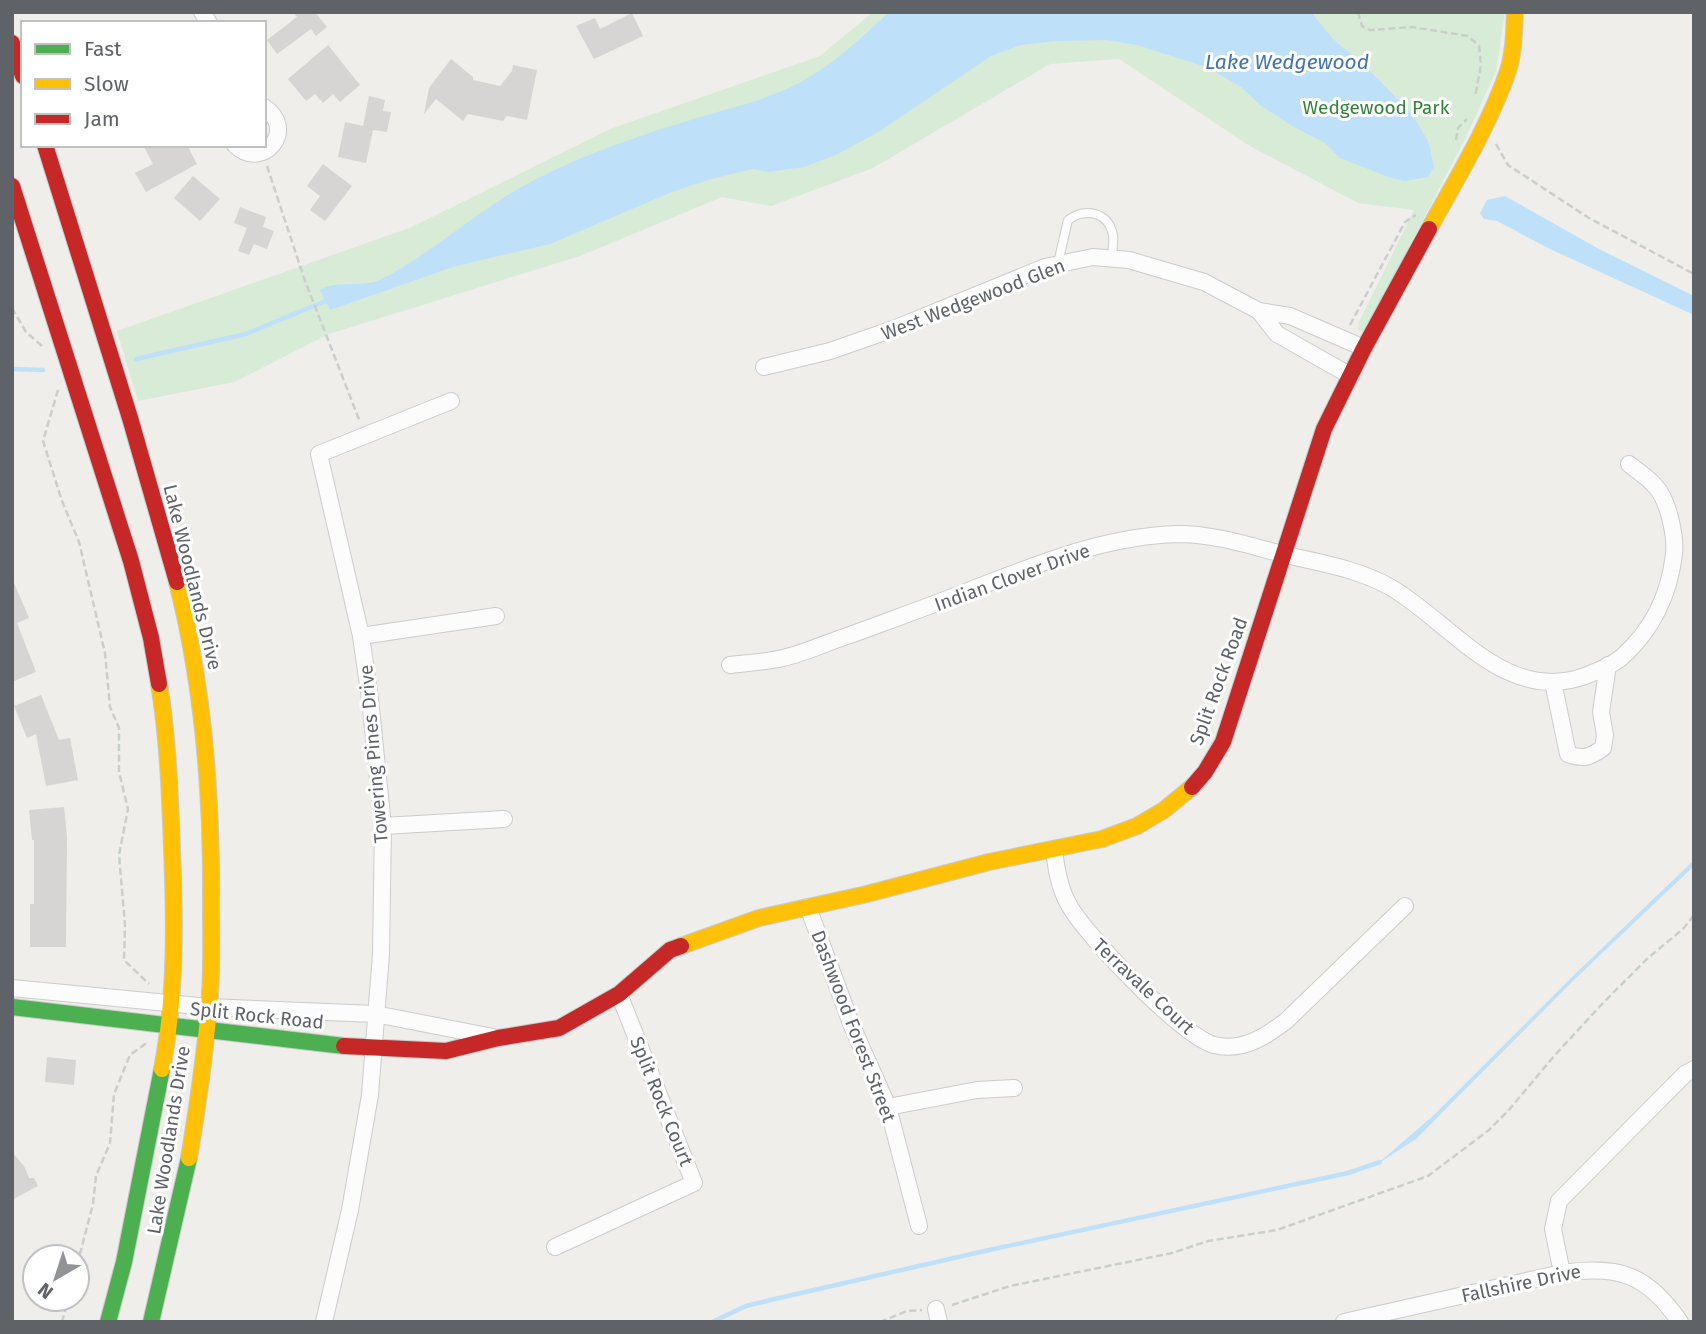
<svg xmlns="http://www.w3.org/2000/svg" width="1706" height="1334" viewBox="0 0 1706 1334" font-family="'Fira Sans',sans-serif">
<rect width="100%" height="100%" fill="#efeeea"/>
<polygon fill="#d8ebd6" points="873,12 1505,12 1496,71 1467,135 1369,324 1362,331 1358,330 1359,322 1414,210 1358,203 1248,145 1119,59 1050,64 873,168 771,206 722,197 580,256 329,334 234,382 138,401 117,331 412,227 610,129 820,56"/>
<g fill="#bfe0f9">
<path d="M889,12H1311L1332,38L1365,66L1412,114L1428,141L1434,167L1428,177L1405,181L1391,178L1340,158L1325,143L1292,126L1260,105L1241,87L1206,67L1137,45L1107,40L1057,41L1021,45L991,56L880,131L838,154L804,167L768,172L753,169L711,179L672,192L550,244L456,266L330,310L320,290C337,279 361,289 382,279C437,250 482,206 538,178C588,153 643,134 697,118C730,108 762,101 793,86C830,68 859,40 889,12Z"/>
<polygon points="1505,196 1599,249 1694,296 1694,315 1550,249 1497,221 1484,219 1480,213 1487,200"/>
<polygon points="1694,860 1694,866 1575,979 1416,1139 1376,1165 1434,1115 1572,977"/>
</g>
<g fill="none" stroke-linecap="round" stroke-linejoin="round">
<g stroke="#bfe0f9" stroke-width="4.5">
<polyline points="136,359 246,334 328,300"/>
<polyline points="12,369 43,370"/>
<polyline points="712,1322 746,1306 779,1298 989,1250 1348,1173 1380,1162"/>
</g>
</g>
<g fill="#d6d5d3">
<polygon points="293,12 315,12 327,27 316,36 311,29 277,54 267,40 297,17"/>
<polygon points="632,13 643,36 594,59 576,26 595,18 600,29"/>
<polygon points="328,45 360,85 340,102 333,94 323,103 315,94 306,101 288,79"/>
<polygon points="451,59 473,77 473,80 500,86 512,71 513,65 537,70 527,120 507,116 503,121 468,114 463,121 436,99 424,114 429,88"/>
<polygon points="369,96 385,100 383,111 391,112 387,132 373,130 366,163 338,157 345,122 363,126"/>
<polygon points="143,145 187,145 197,164 146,192 135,173 153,164"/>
<polygon points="323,164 352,186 325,221 310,210 320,196 307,186"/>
<polygon points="193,176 220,199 200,221 174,198"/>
<polygon points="240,207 266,217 263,227 274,231 267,249 254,244 249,255 238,251 247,228 234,223"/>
<polygon points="12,578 29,618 17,623 36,672 12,682"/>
<polygon points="41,695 59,740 70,738 78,780 46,786 36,734 27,738 14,706"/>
<polygon points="64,807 67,837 66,947 30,947 30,904 34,904 34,840 32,840 29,810"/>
<polygon points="47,1057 76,1060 74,1085 45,1082"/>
<polygon points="12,1152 24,1166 29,1178 34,1178 38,1186 12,1200"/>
</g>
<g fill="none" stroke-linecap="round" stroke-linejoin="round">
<defs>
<path id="lane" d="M1058,263L1068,220C1085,208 1108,211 1113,235C1114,242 1112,251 1112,258"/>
<g id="street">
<polyline points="202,12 209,23"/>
<path d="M235,145C263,172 298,129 264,107"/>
<polyline points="1259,311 1277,334 1351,376"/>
<polyline points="764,367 830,351 896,328 1045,267 1093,257 1129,260 1204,282 1259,311 1290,316 1364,348"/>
<polyline points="361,636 496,616"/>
<path d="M730,665C747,663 765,662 783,658C805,653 828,642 850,635C893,619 936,604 978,587C1043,562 1107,536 1178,534C1214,534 1248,545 1282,554C1319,563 1356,568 1390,587C1451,622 1505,705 1585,676C1598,671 1611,666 1622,657C1653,629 1669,596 1674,554C1676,536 1668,500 1656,487C1649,478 1637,471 1629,464"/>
<path d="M1553,682L1568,754C1584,760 1590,757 1603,748L1605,735L1601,712L1608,665"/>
<polyline points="383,826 504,819"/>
<path d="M1054,849C1056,868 1059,888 1069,905C1086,936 1182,1036 1214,1045C1242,1052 1265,1037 1286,1021L1405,906"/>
<polyline points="808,907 852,1026 888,1107 919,1226"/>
<polyline points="12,988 209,1007 375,1014 493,1037"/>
<polyline points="888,1107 977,1090 1014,1088"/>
<polyline points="555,1247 694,1183 619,994"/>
<polyline points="1562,1273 1553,1229 1559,1201 1685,1074 1694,1069"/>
<polyline points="936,1309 939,1322"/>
<polyline points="324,1322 350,1210 370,1095 381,954 383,826 370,699 361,636 319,454 451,401"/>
<path d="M1344,1322L1562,1273C1619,1265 1647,1274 1680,1322"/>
</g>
<g id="fast">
<polyline points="12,1007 344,1046"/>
<polyline points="108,1322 124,1262 162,1069"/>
<polyline points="151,1322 189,1158"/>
</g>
<g id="slow">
<path d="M1429,229C1457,178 1489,126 1508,71C1514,52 1514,32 1515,12"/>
<path d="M177,582C204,688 212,795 211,904C211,934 212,964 210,994C206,1049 198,1104 189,1158"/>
<path d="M159,684C168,738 170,794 172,849C175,922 176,997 162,1069"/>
<polyline points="681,946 759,918 867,894 989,862 1102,839 1137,826 1164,810 1192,787"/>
</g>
<g id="jam">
<polyline points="12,43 23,76"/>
<polyline points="45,145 130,418 177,582"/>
<polyline points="12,186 131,561 151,638 159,684"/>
<polyline points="1192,787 1205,772 1223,742 1324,429 1364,348 1429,229"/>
<polyline points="344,1046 446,1051 498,1038 559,1028 619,994 670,950 681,946"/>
</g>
</defs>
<use href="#lane" stroke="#cbcccc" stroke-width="10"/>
<use href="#street" stroke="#cbcccc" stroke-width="18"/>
<use href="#fast" stroke="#cacacb" stroke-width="18"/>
<use href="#slow" stroke="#cacacb" stroke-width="18"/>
<use href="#jam" stroke="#cacacb" stroke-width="18"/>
<g stroke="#cacfcc" stroke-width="2.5" stroke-dasharray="7 3.5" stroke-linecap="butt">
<polyline points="1358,12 1362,26 1370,30 1412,27 1468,36 1479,46 1481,65 1475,97"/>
<polyline points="1456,140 1458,128 1467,119"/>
<polyline points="1496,144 1508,165 1589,218 1694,274"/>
<polyline points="267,166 304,278 360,422"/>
<polyline points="12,308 26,332 42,346"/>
<polyline points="1350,325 1405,222 1416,215"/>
<polyline points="58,390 43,441 62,501 79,542 105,653 110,707 119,728 119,772 128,809 119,855 125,925 124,960 149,984"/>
<polyline points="77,1265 93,1204 96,1176 110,1143 114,1094 130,1055 148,1042"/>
<polyline points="952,1305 1010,1286 1172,1253 1208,1241 1277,1230 1428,1176 1489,1130 1508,1111 1555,1055 1603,1003 1648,958 1683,929 1694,915"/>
<polyline points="62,1322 68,1299"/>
<polyline points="880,1322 907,1311 922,1310"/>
</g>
<use href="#lane" stroke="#fdfcfc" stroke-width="8"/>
<use href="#street" stroke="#fdfcfc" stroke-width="16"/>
<use href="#fast" stroke="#4caf50" stroke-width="16"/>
<use href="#slow" stroke="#ffc107" stroke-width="16"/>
<use href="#jam" stroke="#c62828" stroke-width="16"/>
</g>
<g text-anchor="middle" stroke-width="6" stroke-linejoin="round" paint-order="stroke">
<g font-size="19" fill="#348238" stroke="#fff">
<text x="1376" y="114">Wedgewood Park</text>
</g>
<g font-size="19" fill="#5f6368" stroke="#fff">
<text transform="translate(973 299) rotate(-21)" y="7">West Wedgewood Glen</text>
<text transform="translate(193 577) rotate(76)" y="7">Lake Woodlands Drive</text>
<text transform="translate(1012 577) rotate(-20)" y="7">Indian Clover Drive</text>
<text transform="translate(1218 681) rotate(-70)" y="7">Split Rock Road</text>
<text transform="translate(373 754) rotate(-95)" y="7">Towering Pines Drive</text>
<text transform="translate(1144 986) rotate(43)" y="7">Terravale Court</text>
<text transform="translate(257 1015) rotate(6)" y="7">Split Rock Road</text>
<text transform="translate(854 1026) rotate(69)" y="7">Dashwood Forest Street</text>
<text transform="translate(662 1101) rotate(68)" y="7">Split Rock Court</text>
<text transform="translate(168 1140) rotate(-81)" y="7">Lake Woodlands Drive</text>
<text transform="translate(1521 1283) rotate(-12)" y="7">Fallshire Drive</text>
</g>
<g font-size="21" font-style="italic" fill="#4174aa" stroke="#fff">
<text x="1287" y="69">Lake Wedgewood</text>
</g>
</g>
<rect width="1706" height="1334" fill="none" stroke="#5f6368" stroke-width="28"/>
<rect x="21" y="21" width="245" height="126" fill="#ffffff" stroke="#bfc1c3" stroke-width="2"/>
<rect x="35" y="44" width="35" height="10" fill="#4caf50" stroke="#bfc1c3" stroke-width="2"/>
<text x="84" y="56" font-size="21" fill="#5f6368">Fast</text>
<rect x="35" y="79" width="35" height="10" fill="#ffc107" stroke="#bfc1c3" stroke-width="2"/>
<text x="84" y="91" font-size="21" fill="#5f6368">Slow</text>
<rect x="35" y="114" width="35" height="10" fill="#c62828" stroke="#bfc1c3" stroke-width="2"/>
<text x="84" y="126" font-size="21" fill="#5f6368">Jam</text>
<g transform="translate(56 1278) rotate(219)"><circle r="33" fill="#ffffff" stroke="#bfc1c3" stroke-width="2"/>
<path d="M0-5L12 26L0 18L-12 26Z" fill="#919496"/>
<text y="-10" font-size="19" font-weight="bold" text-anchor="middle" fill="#5f6368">N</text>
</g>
</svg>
